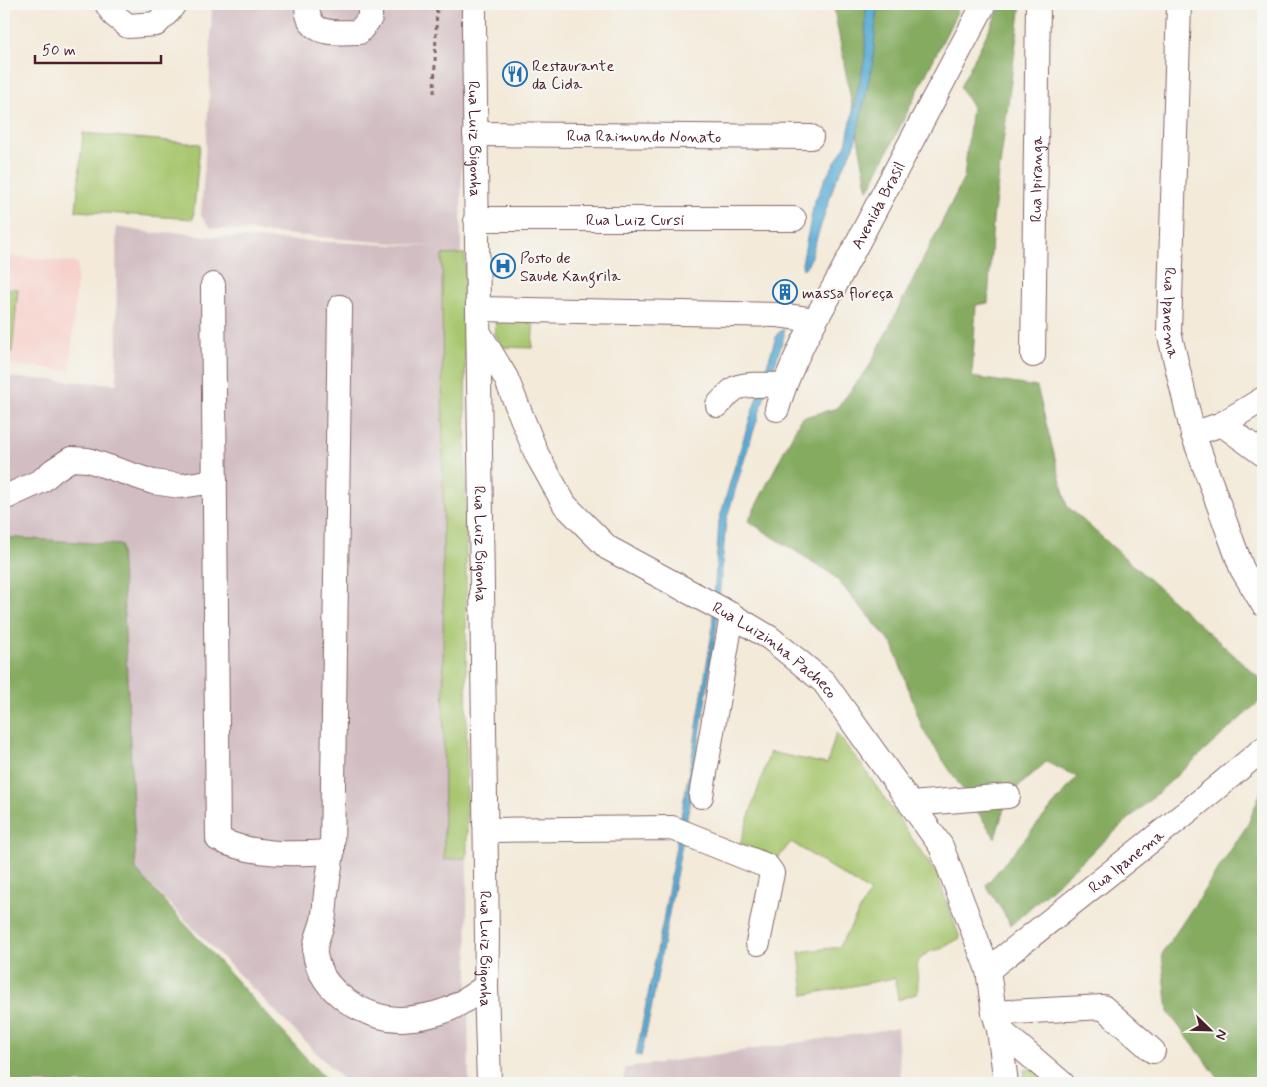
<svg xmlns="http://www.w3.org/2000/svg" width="1267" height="1087" viewBox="0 0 1267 1087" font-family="Mynerve,sans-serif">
<rect width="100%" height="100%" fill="#f6f6f2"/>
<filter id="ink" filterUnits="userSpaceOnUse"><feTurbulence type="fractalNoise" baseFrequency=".02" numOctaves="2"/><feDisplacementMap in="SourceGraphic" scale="10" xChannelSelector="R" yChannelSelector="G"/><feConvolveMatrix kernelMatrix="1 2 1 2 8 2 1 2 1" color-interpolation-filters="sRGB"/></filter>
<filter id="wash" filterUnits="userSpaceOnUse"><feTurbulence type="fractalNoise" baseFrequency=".0096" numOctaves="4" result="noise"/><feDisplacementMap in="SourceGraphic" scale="20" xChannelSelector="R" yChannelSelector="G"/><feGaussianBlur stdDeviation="1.12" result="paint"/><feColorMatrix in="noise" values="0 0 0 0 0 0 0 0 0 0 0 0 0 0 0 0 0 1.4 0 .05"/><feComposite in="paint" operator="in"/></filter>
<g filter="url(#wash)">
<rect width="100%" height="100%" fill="#f3ead9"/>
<polygon fill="#f7d0cb" points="4,255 78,263 70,371 4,364"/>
<g fill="#d2bec2">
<polygon points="212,4 463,4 461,248 469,1083 346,1083 136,870 121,545 4,537 4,377 117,384 116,227 153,233 183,232 200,236 439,247 211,228 201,216 209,99"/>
<polygon points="897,1028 901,1083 623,1083 625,1068"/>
</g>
<g fill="#a7c66e" stroke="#78724c">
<polygon points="83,133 200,144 193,219 76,211"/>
<polygon points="465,254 467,858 444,860 442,255"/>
<polygon points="4,288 18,289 12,352 4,351"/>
<polygon points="496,313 534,314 532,348 503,347 495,334"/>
<polygon points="836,733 858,760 936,873 960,938 941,949 931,951 923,956 917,963 918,993 898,1000 895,978 804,995 799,952 839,947 870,892 791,842 778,858 740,844 770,752 827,764"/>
<polygon points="1041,1068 1058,1083 1026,1083 1024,1070"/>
</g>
<g fill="#85ab61" stroke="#686546">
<polygon points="833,4 961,4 868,191"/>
<polygon points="1002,4 1021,4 993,220 988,303 976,305 972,377 1037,387 1067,506 1263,681 1263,698 1011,925 986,885 1077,777 1046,762 1008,796 995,838 923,730 893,645 833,575 748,521 801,418 837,408 869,367 964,178 972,106 960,87"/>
<polygon points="4,537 121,545 136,870 329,1083 4,1083"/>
<polygon points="1263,786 1263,1083 1222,1083 1168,1012 1162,954 1248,824"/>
</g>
<g fill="#59acd4" stroke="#526680">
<polygon points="866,4 877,4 873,61 854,147 835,182 808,265 803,269 802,264 814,203 825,179 846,144 865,58"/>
<polygon points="784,329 784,336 741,470 726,521 716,632 689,806 651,1010 641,1056 636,1055 663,921 683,805 695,739 712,632 719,521 734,469 777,334"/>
</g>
</g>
<g filter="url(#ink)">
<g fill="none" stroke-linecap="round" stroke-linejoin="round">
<defs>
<g id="minor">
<polyline points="107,4 114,15 128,26 156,24 169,11 174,4"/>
<path d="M307,4C307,38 334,32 359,32L370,18V4"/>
<path id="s1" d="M474,4V30L487,938L486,986L489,1083"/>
<path id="s2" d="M1179,4L1169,332L1193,434L1242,569L1263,604"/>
<path id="s3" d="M475,134L811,137"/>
<path id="s4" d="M476,219H794"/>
<path d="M213,285L218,839C253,856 294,854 332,852"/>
<path d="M340,307L332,852C330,865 328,879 326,893C325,902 325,911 323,920C321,930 314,942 315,953C319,991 366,1020 402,1019C416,1018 431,1016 444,1011C459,1006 473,995 486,986"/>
<polyline points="478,309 778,315 815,320"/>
<path id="s5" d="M479,333L506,378L537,455L565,505L608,548L723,610L770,638L824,682L941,846L988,970L994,1013L999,1029L1006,1083"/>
<path id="s6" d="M1033,355L1038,4"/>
<path d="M718,405C724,399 729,392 736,388C746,383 772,385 784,385"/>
<path id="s7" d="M777,409C788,368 811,326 833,289L984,4"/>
<polyline points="1222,424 1263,454"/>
<polyline points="1193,434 1222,424 1263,399"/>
<polyline points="4,498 41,481 54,470 71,459 88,460 153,482 181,486 215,481"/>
<polyline points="701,796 732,615"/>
<polyline points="911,804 1008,796"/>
<polyline points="485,823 488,830 672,828 767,866 772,873 758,943"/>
<path id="s8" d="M988,970L1192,808L1263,749"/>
<polyline points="994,1013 1103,1007 1153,1051"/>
<polyline points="999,1029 1062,1083"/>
</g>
</defs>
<use href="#minor" stroke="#856668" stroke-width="26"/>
<polyline stroke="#856668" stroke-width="3" stroke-dasharray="4 4" stroke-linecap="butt" points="434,93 437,4"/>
<use href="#minor" stroke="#fff" stroke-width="24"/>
</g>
</g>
<defs>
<symbol id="restaurant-ring" viewBox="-11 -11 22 22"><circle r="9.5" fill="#f6f6f2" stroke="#1f6fb2" stroke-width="1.5"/><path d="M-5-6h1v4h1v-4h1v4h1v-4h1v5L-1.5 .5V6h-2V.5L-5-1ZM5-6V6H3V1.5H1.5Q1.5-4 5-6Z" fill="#1f6fb2"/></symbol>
<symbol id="hospital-ring" viewBox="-11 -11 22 22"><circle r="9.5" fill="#f6f6f2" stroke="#1f6fb2" stroke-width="1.5"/><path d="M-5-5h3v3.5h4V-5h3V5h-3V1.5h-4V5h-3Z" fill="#1f6fb2"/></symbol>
<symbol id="building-ring" viewBox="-11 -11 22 22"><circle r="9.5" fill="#f6f6f2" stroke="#1f6fb2" stroke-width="1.5"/><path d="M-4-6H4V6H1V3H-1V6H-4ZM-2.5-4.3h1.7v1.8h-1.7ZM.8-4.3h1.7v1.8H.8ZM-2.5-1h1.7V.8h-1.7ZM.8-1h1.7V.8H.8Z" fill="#1f6fb2"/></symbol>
</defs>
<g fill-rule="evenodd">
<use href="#restaurant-ring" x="501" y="60" width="28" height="28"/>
<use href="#hospital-ring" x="489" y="252" width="28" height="28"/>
<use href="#building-ring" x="771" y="278" width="28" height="28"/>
</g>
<g text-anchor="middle" stroke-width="4.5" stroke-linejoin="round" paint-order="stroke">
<g font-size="16" fill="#4a1f2b" stroke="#f6f6f2" text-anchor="start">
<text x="532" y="71">Restaurante<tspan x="532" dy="18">da Cida</tspan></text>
<text x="520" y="263">Posto de<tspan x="520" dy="18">Saude Xangrila</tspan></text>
<text x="802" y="298">massa floreça</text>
</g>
<g font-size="16" fill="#4a1f2b" stroke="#f6f6f2">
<text dy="6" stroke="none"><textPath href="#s3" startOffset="169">Rua Raimundo Nonato</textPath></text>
<text dy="6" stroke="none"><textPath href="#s1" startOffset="135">Rua Luiz Bigonha</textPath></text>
<text dy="6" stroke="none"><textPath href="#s6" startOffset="176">Rua Ipiranga</textPath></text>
<text dy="6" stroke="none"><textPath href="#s7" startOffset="228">Avenida Brasil</textPath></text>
<text dy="6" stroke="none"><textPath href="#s4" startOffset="159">Rua Luiz Cursi</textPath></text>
<text dy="6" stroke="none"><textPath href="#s2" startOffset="309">Rua Ipanema</textPath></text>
<text dy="6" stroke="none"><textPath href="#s1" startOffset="540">Rua Luiz Bigonha</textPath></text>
<text dy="6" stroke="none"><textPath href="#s5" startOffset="450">Rua Luizinha Pacheco</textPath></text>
<text dy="6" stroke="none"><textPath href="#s8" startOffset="176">Rua Ipanema</textPath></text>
<text dy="6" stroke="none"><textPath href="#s1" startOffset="945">Rua Luiz Bigonha</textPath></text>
</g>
</g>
<rect width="1267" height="1087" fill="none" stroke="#f6f6f2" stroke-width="20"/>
<g transform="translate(1210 1030) rotate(113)" stroke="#f6f6f2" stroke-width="4" paint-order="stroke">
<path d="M0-4L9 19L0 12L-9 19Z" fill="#4a1f2b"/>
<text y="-8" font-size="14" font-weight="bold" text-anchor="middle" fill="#4a1f2b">N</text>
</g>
<path d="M35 55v8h126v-8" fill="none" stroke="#4a1f2b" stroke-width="2.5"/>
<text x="42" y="55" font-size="15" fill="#4a1f2b" stroke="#f6f6f2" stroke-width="4" paint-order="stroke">50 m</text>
</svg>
